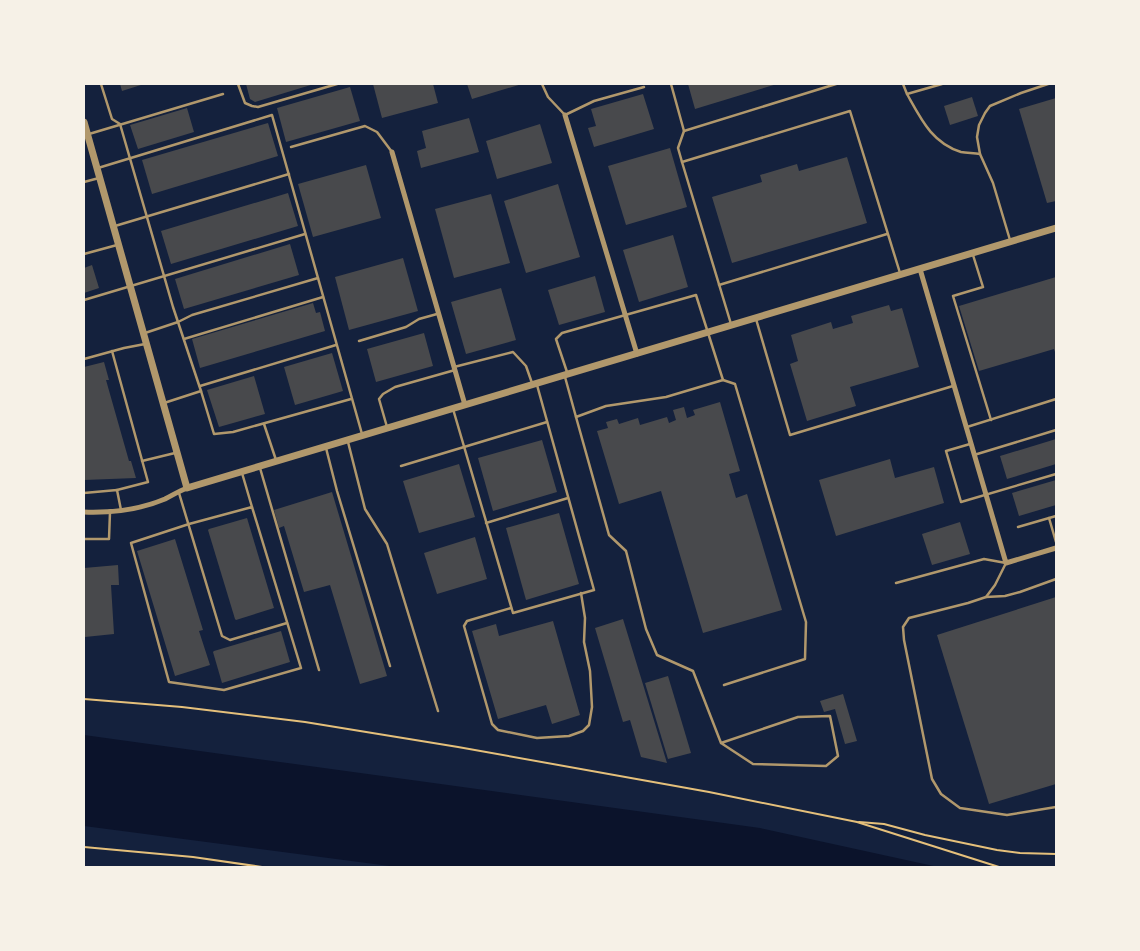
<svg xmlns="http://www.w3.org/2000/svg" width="1140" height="951" viewBox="0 0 1140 951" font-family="'Fira Sans Condensed',sans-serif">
<rect width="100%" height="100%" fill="#14213d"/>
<polygon fill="#0b132b" points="84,735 760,828 938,867 397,867 84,826"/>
<g fill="#48494c">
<polygon points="120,84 144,84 122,91"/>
<polygon points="246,84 314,84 255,102 250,99"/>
<polygon points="373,84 433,84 438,103 382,118"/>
<polygon points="467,84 522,84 472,99"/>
<polygon points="688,84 777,84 695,109"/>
<polygon points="350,87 360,121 286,142 277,108"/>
<polygon points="643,94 654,129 594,147 588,128 596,126 591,109"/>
<polygon points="972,97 978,116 950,125 944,106"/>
<polygon points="1056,98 1056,201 1047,203 1019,109"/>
<polygon points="187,108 194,132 138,149 130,125"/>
<polygon points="469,118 479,152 421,168 417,151 426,148 422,131"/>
<polygon points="268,123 278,156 152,194 142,160"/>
<polygon points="540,124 552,163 497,179 486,141"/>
<polygon points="670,148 687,207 626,225 608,166"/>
<polygon points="847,157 867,223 732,263 712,197 762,182 760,175 797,164 799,171"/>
<polygon points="366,165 381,218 313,237 298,184"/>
<polygon points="558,184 580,257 526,273 504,201"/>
<polygon points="288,193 298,226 171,264 161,231"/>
<polygon points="491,194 510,263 454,278 435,209"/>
<polygon points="673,235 688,287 639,302 623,250"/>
<polygon points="290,244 299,275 184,309 175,279"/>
<polygon points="403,258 418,311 349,330 335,277"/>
<polygon points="92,265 99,288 84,293 84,268"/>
<polygon points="595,276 605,312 559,325 548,290"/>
<polygon points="1056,277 1056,355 1054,349 979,371 959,306"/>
<polygon points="501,288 516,340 466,354 451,302"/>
<polygon points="313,303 316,313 320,312 325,331 200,368 192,339"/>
<polygon points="889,305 891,311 902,308 919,367 850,387 856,406 807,421 790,364 798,361 791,335 831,322 833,329 853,323 851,316"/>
<polygon points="424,333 433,366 376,382 367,349"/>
<polygon points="332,353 343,391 295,405 284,367"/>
<polygon points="104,362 109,380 106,380 129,461 131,461 136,478 84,480 84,367"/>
<polygon points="254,376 265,414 219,427 207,390"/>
<polygon points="720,402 740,471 729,474 736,498 747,494 782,610 703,633 661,491 619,504 597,431 608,428 606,422 617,419 619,424 638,418 640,425 667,417 669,423 676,420 673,410 684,407 687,418 695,415 693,410"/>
<polygon points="1056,439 1056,464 1007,479 1000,456"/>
<polygon points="542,440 557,492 493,511 478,458"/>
<polygon points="890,459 895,478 934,467 944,503 836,536 819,480"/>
<polygon points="459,464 475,517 419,533 403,481"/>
<polygon points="1056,480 1056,505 1019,516 1012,493"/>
<polygon points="332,492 387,676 360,684 330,585 304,592 284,526 279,528 274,510"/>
<polygon points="559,513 579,584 526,600 506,528"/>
<polygon points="247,518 274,608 236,620 235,619 208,530 209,529"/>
<polygon points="960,522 970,554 932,565 922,534"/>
<polygon points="475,537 487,579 437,594 424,553"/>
<polygon points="175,539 203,630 199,631 210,665 175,676 137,551"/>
<polygon points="118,565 119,585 111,585 114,634 85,637 84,568"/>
<polygon points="1056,597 1056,784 989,804 937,635"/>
<polygon points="623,619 667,763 641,757 630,720 623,722 595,628"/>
<polygon points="553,621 580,715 552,724 546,705 498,719 472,631 496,624 499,636"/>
<polygon points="281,631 290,662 222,683 213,652 214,651"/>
<polygon points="668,676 691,753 668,759 645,683"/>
<polygon points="843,694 857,741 845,744 835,709 824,712 820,701"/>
</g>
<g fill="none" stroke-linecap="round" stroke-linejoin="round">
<g stroke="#e5c07b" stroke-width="2">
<polyline points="84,699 182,707 305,722 458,747 709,792 857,822 999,867"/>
<polyline points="859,822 884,824 925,835 997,850 1020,853 1056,854"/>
<polyline points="84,847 193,857 262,867"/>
</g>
<g stroke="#b1986c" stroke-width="2.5">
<polyline points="101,84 112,119 120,124 173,307 201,391 164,403"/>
<polyline points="238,84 245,103 252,106 258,107 337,84"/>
<polyline points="542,84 548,97 565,115 594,101 644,87"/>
<polyline points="671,84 684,131 678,148 682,162"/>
<polyline points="903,84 907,94 942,84"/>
<path d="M907,94C921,119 932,143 961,152C967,153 974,153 980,154"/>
<polyline points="684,131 836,84"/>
<polyline points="89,134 223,94"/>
<polyline points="291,147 365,126 377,132 392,152"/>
<polyline points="98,168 272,115 362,434"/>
<polyline points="84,182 99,178"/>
<polyline points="115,226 289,174"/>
<polyline points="1010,240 993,183 980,154 977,137 979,125 985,113 990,106 1021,93 1048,84"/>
<polyline points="84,254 117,245"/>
<polyline points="973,255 983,287 953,296 991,420"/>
<polyline points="719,285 887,234"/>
<polyline points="84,300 305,234"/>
<polyline points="756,319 790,435 953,386"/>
<polyline points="731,324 682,162 850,111 900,273"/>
<polyline points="145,333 178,322 192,315 318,278"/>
<polyline points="184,339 323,297"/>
<polyline points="359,341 406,327 419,319 437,314"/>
<polyline points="112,351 148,482 117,490"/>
<polyline points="84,359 124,348 145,344"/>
<polyline points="454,367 513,352 526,366 532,383"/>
<polyline points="565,377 576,417 606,406 666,397 723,380 696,295 562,333 556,339 567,372"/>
<polyline points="723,380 735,384 806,622 805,659 724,685"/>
<polyline points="200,386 336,345"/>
<polyline points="201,391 214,434 233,432 351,399"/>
<polyline points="453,409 513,613 594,590 537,385"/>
<polyline points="576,417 609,535 626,551 646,629 657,655 693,671 721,743 753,764 826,766 838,756 830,716 798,717 721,743"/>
<polyline points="264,424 276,460"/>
<polyline points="387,427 379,399 383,394 395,387 455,370"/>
<polyline points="967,427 1056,399"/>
<polyline points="348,442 365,509 387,544 438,711"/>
<polyline points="970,444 946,451 961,502 1056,474"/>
<polyline points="326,448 337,491 390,666"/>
<polyline points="974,455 1056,430"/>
<polyline points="142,461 175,453"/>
<polyline points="401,466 547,422"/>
<polyline points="260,468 319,670"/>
<polyline points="242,473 252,507"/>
<polyline points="84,493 117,490 121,510"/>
<polyline points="179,493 222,636 230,640 287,623"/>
<polygon points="252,507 301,668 224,690 169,682 131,543 189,524"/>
<polyline points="1049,518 1056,542"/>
<polyline points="486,523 568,498"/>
<polyline points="1018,527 1056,516"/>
<polyline points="84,539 109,539 110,512"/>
<polyline points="896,583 984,559 1006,563 995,585 986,597 968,603 909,618 903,627 904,640 932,779 941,794 960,808 1007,815 1056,807"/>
<polyline points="986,597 1005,596 1020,592 1056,579"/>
<polyline points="511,608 467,621 464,626 492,724 498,730 537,738 569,736 583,731 589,725 592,707 590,671 584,642 585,618 581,593"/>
</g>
<g stroke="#b1986c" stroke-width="5">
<polyline points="565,115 637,354"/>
<polyline points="392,152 465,405"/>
<polyline points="920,269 1006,563 1056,548"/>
<path d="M84,512C112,513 139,510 165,499C173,495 179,491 187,488"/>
</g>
<polyline stroke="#b1986c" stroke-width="7" points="84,122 187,488 1056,228"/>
</g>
<rect width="1140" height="951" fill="none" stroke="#f6f1e7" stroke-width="170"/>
</svg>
